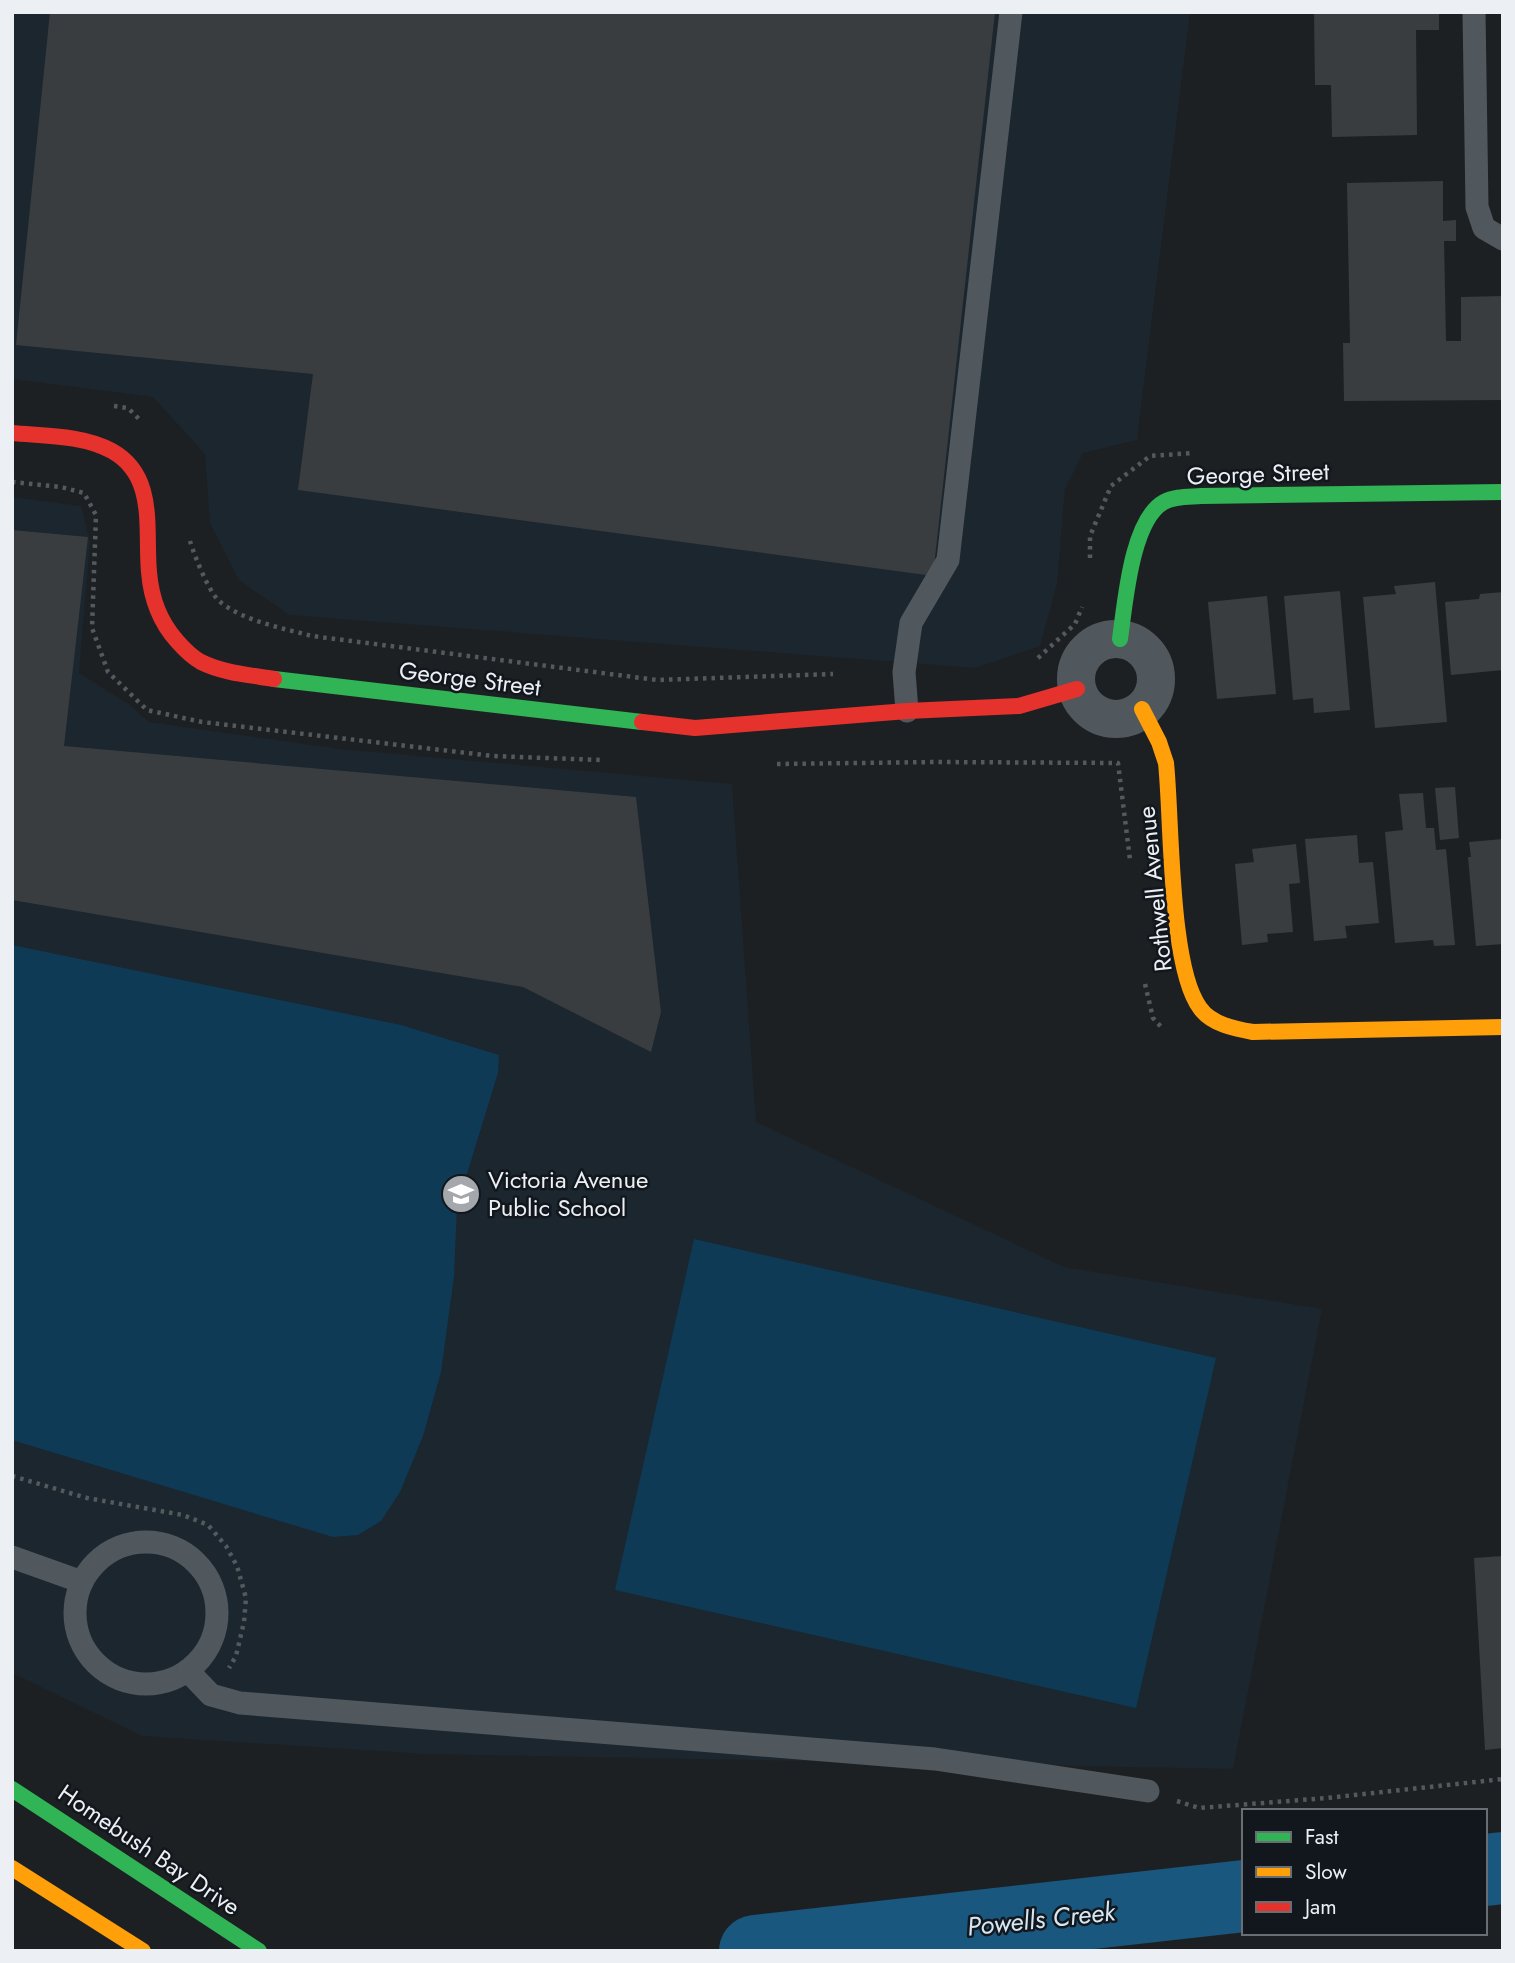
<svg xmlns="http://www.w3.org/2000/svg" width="1515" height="1963" viewBox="0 0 1515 1963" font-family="Jost,sans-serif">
<rect width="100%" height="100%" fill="#1d2023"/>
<g fill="#1b262e">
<polygon points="12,12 1190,12 1137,440 1083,453 1065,489 1057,584 1040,646 976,668 289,615 239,580 210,523 205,454 153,397 12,379"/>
<polygon points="12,497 81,506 90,542 79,673 130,705 149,722 340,749 732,784 756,1122 1064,1267 1322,1309 1233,1769 425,1754 142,1736 12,1673"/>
</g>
<g fill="#0e3a55">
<polygon points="12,945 401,1025 499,1055 498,1073 457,1206 454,1276 441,1372 423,1436 400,1492 381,1521 358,1535 333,1537 12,1440"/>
<polygon points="694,1239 1216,1358 1136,1708 615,1590"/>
</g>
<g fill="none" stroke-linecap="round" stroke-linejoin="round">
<g stroke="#19577e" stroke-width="72">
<polyline points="1485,1870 1503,1868"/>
<polyline points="755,1951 1244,1896"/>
</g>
</g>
<g fill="#3a3d40">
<polygon points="50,12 995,12 933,576 298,490 313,374 16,345"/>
<polygon points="1314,12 1439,12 1439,30 1416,30 1417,135 1332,137 1331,85 1315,85"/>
<polygon points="1443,181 1443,221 1456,220 1456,241 1444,241 1446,341 1461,341 1461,297 1503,296 1503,400 1344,401 1343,343 1350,343 1347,183"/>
<polygon points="12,530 88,537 64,746 636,797 661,1012 651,1052 523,987 12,900"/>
<polygon points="1435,582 1447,722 1375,728 1363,597 1396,594 1394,586"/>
<polygon points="1340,591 1350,710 1314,713 1313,698 1293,700 1284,596"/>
<polygon points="1503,592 1503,670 1451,675 1445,602 1479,599 1480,594"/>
<polygon points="1267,596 1276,694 1217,699 1208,602"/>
<polygon points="1455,787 1459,838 1440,840 1435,788"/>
<polygon points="1423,793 1426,828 1434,828 1436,850 1446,849 1455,945 1434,946 1433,940 1395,943 1385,832 1403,830 1399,794"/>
<polygon points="1357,835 1359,863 1373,862 1379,923 1345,926 1347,938 1314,941 1305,839"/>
<polygon points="1503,839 1503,944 1476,946 1468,857 1471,857 1469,842"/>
<polygon points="1296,844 1300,883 1289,884 1293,932 1267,934 1268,942 1242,945 1235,864 1254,862 1252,849"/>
<polygon points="1503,1556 1503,1748 1485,1750 1474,1558"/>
</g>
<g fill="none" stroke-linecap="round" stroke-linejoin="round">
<g stroke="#53595d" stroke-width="4.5" stroke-dasharray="3.5 5" stroke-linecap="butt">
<polyline points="114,406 128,408 139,419"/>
<polyline points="12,482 61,487 84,493 96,515 92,628 108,672 147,710 202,722 493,756 600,760"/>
<path d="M190,541C194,555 209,592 219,601C243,621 282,628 312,636L657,680L833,674"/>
<polyline points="1090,558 1090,536 1111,486 1150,456 1193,453"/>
<polyline points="1038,658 1075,624 1082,607"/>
<polyline points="777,764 936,762 1118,763 1130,860"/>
<polyline points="1145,984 1153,1018 1163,1029"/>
<polyline points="12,1476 87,1498 183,1515 208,1525 226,1546 237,1566 246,1598 244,1622 236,1656 229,1668"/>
<polyline points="1177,1801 1199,1808 1327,1798 1503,1779"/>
</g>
<g stroke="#50585e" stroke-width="23">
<polyline points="1474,12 1477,207 1484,228 1503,239"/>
<polyline points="907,711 904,672 911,623 948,560 1011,12"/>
<circle cx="146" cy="1613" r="71"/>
<polyline points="12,1557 82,1582"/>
<polyline points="188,1671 211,1695 240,1703 935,1759 1148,1791"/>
</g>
<circle stroke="#50585e" stroke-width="38" cx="1116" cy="679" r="40"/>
<g stroke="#30b455" stroke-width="16">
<path d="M1120,639C1125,605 1131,520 1164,502C1175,496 1189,497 1201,496L1503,492"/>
<polyline points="274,679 642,722"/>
<polyline points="12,1789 259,1951"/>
</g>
<g stroke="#ff9f0a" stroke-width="16">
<path d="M1142,709L1159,742L1166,763C1172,819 1169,967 1200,1008C1211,1024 1235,1029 1253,1032L1503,1027"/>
<polyline points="12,1868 143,1951"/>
</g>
<g stroke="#e5322d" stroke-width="16">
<path d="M12,433C44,436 83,435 112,451C157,476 145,529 149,572C151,597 160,622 177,641C184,649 192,657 201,662C223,673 250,675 274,679"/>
<polyline points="642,722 695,728 907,711 1019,706 1077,689"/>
</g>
</g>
<defs>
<symbol id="school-disc" viewBox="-11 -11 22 22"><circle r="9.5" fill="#a4a7ab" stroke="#11171c"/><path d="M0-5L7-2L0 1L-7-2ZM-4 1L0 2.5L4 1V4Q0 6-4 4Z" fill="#fff"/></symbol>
</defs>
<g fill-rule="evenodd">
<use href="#school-disc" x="439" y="1172" width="44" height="44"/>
</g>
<g text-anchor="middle" stroke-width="5" stroke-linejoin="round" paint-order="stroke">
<g font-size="24" fill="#ecf0f4" stroke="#11171c">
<text transform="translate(1258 474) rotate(-2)" y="8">George Street</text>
<text transform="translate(470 679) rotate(7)" y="8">George Street</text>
<text transform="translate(1155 889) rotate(-96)" y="8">Rothwell Avenue</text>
<text transform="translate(149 1850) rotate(34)" y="8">Homebush Bay Drive</text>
</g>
<g font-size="24" fill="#ecf0f4" stroke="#11171c" text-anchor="start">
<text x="488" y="1188">Victoria Avenue<tspan x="488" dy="28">Public School</tspan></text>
</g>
<g font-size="26" font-style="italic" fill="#d6e7f4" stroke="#11171c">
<text transform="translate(1041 1919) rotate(-6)" y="9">Powells Creek</text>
</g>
</g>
<rect width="1515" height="1963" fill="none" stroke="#ecf0f4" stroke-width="28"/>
<rect x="1242" y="1809" width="245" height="126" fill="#11171c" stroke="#696e72" stroke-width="2"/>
<rect x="1256" y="1832" width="35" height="10" fill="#30b455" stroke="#696e72" stroke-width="2"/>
<text x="1305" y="1844" font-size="21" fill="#ecf0f4">Fast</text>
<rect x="1256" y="1867" width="35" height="10" fill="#ff9f0a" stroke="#696e72" stroke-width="2"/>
<text x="1305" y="1879" font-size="21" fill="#ecf0f4">Slow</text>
<rect x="1256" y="1902" width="35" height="10" fill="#e5322d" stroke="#696e72" stroke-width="2"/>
<text x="1305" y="1914" font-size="21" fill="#ecf0f4">Jam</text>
</svg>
